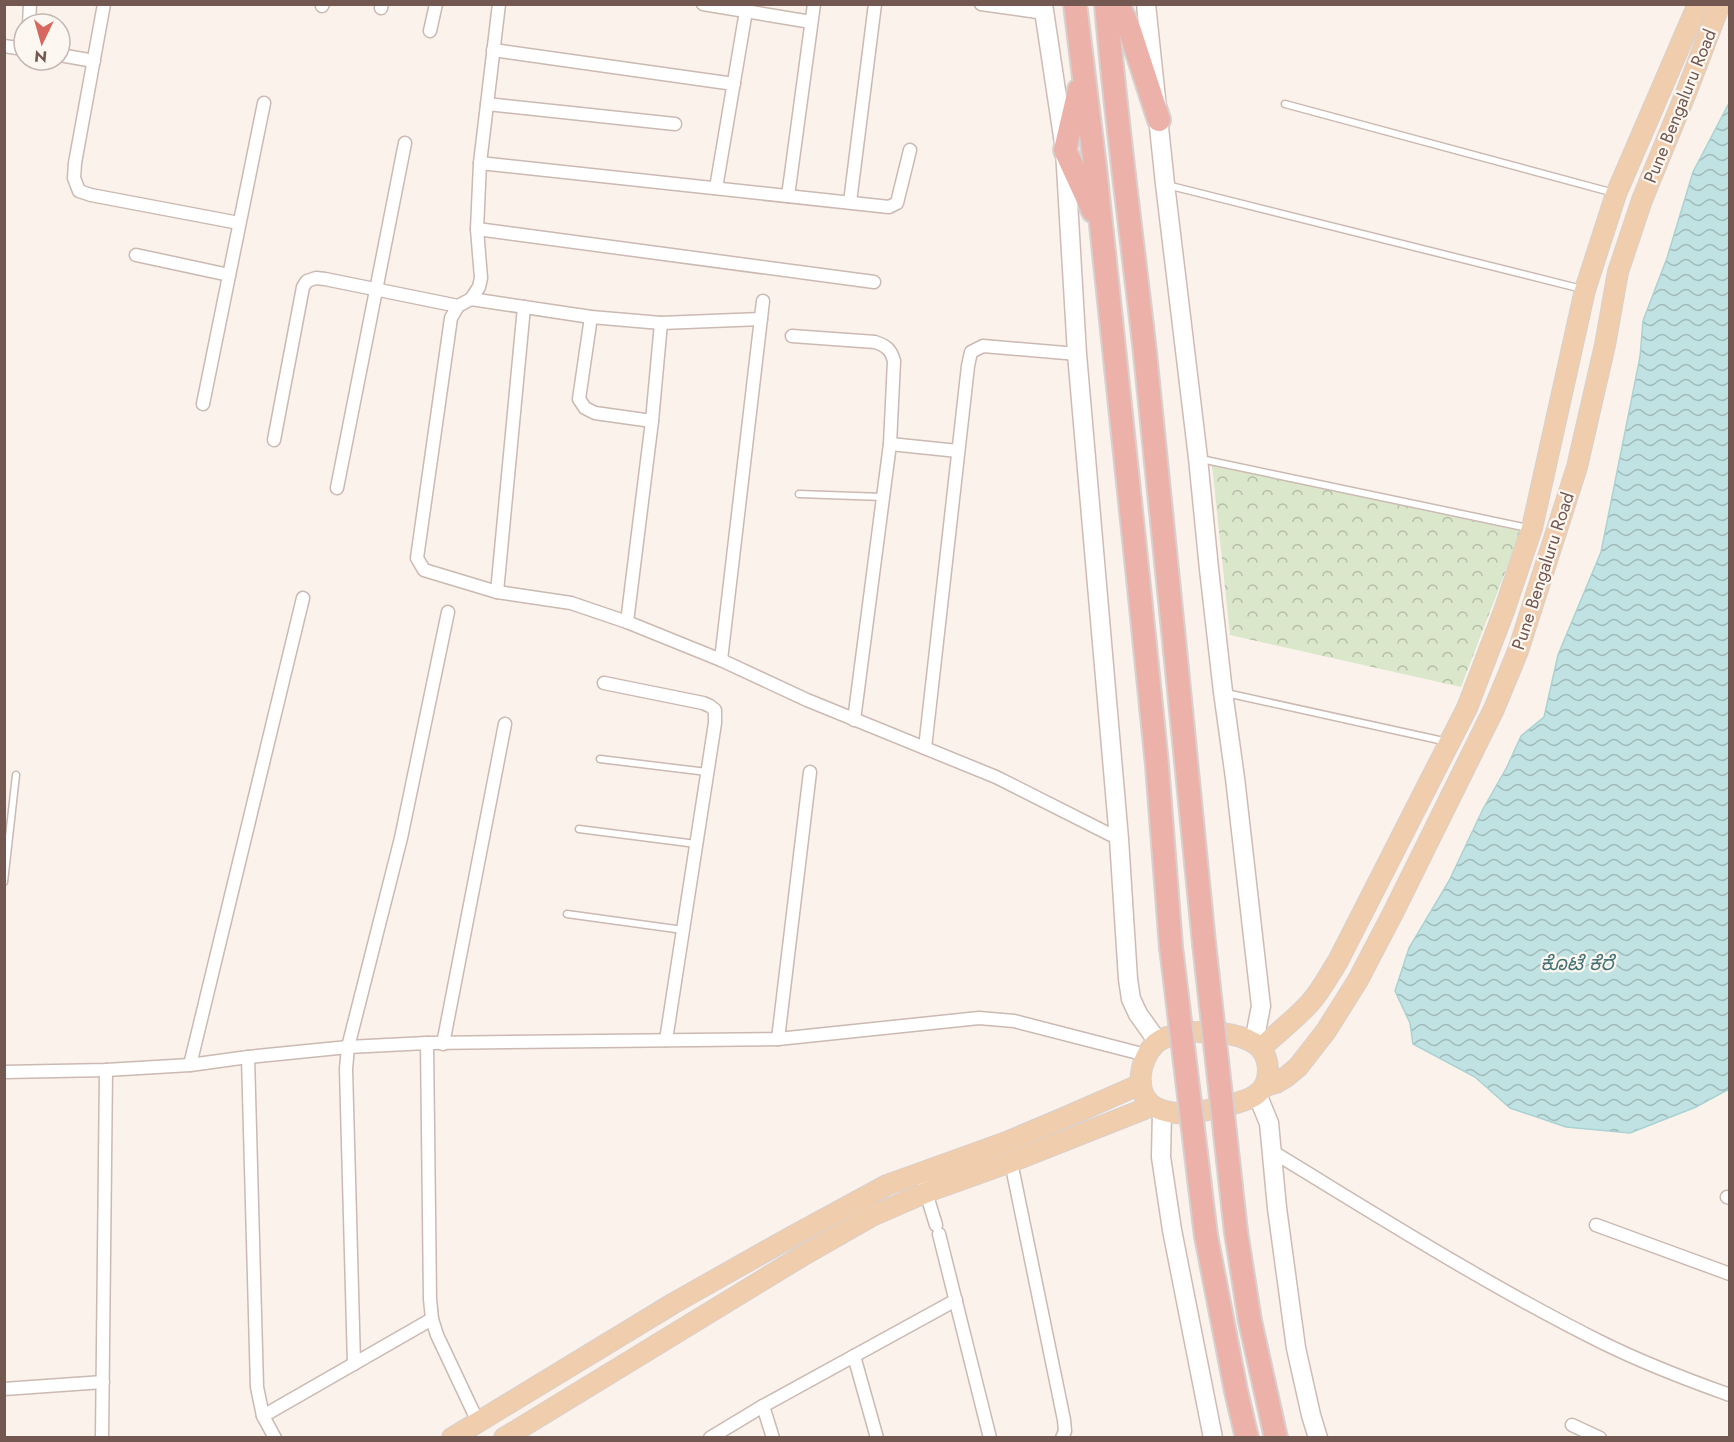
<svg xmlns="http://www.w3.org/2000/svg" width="1734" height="1442" viewBox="0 0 1734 1442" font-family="Jost,'Noto Sans Kannada',sans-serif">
<defs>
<pattern id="forest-crowns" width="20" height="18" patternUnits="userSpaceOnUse" patternTransform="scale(1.5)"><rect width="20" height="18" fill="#dae7ca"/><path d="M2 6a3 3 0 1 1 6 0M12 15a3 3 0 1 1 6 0" fill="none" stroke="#b5bea6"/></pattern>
<pattern id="water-waves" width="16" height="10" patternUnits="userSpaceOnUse" patternTransform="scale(1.5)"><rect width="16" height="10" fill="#c1e2e2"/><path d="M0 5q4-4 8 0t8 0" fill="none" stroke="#a1baba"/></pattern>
</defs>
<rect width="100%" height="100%" fill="#faf2eb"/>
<polygon fill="url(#forest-crowns)" points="1212,465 1521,531 1461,687 1230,635"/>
<polygon fill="url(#water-waves)" stroke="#a9d2d2" stroke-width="1.5" points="1729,103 1729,1089 1696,1107 1630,1133 1566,1127 1510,1108 1475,1077 1413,1044 1410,1023 1395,991 1409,948 1449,881 1483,809 1507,767 1521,736 1544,717 1558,655 1601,552 1640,357 1643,321 1667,258 1693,172"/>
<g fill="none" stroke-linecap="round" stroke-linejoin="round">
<defs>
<g id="lane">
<polyline points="1285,104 1614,193"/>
<polyline points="1167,185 1582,289"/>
<polyline points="1201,459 1528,528"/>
<polyline points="799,494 883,497"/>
<polyline points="1226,693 1448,742"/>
<polyline points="600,759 707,772"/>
<polyline points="579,829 696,844"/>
<polyline points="4,882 16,775"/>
<polyline points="567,914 683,930"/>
</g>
<g id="street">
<polyline points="104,4 75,163 74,178 79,191 91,195 239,223"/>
<polyline points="499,4 480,163 477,229 481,278 479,287 471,299 458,306 451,318 417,558 424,570 497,592 571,603 627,622 721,660 807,700 996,777 1119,839"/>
<polyline points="703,4 811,22"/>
<polyline points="981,4 1044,13"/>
<polyline points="322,6 323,4"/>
<polyline points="381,8 382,4"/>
<polyline points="29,24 30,4"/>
<polyline points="430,31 436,4"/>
<polyline points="4,46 24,49"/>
<polyline points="493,50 734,84"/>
<polyline points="60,55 94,61"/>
<polyline points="487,104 675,124"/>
<polyline points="480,163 889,207 897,203 910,150"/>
<polyline points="716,188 746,11"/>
<polyline points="788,196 814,4"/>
<polyline points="850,202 875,4"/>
<polyline points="477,229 874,282"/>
<polyline points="136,255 229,275"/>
<polyline points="471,299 591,317 661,323 761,319"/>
<polyline points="591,317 579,399 585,408 595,413 652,421"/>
<path d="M792,336L875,342C887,346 891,350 894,361L890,444L854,720"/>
<polyline points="203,404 264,103"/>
<polyline points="274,440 303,287 307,281 316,278 325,279 458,306"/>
<polyline points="890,444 958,451"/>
<polyline points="337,488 405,143"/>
<polyline points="497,592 524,307"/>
<polyline points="627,622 652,421 661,323"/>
<polyline points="721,660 763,301"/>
<polyline points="604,683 703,703 710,706 715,710 715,723 666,1040"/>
<polyline points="925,748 968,366 971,352 983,346 1077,354"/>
<polyline points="778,1039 810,772"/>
<polyline points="427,1043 430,1299 432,1319 437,1335 478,1422"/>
<polyline points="443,1044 505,724"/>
<polyline points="248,1057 257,1387 263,1416 275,1438"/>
<polyline points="190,1065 303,598"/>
<polyline points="4,1072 106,1070 190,1065 248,1057 348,1047 427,1043 778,1039 979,1018 1014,1021 1146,1055"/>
<path d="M1273,1152C1380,1217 1487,1285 1599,1341C1641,1362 1685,1379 1730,1395"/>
<polyline points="1011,1162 1064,1420 1065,1431 1062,1438"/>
<polyline points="924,1186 936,1225"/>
<polyline points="1727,1197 1730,1198"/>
<polyline points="1596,1225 1730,1274"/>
<polyline points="939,1234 990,1438"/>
<polyline points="354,1364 346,1069 348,1047 401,838 448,612"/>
<polyline points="4,1389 103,1382"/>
<polyline points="263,1416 432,1319"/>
<polyline points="1572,1425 1600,1438"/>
<polyline points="102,1438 106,1070"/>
<polyline points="710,1438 763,1406"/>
<polyline points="773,1438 763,1406 854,1356"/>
<polyline points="877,1438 854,1356 956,1300"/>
</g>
<g id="secondary">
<polyline points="1043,4 1065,150 1077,354 1119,839 1128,979 1131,999 1138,1014 1158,1042"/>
<polyline points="1146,4 1165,184 1198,458 1209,569 1223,692 1235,778 1259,989 1261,1006 1254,1042"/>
<polyline points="1257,1094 1269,1123 1277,1208 1296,1348 1311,1415 1318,1438"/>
<polyline points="1162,1111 1161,1157 1172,1230 1213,1438"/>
</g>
<g id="primary">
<path d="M1186,1032C1208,1032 1234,1031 1254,1043C1271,1053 1273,1082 1257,1094C1251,1099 1243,1101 1236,1103C1213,1109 1183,1119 1159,1109C1132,1098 1138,1060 1156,1043C1164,1036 1176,1035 1186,1032Z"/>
<path d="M1261,1048C1277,1033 1294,1020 1309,1004C1321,991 1329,975 1338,961L1467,708L1504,611L1532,528L1585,290L1616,194L1698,4"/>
<polyline points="1265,1086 1276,1083 1286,1077 1298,1067 1326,1031 1358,980 1393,913 1494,709 1518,651 1577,467 1605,345 1618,272 1642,200 1688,88 1720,4"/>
<polyline points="452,1438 674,1303 791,1237 887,1185 1009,1141 1066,1117 1141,1084"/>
<polyline points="504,1438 802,1256 872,1216 927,1192 1011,1162 1152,1106"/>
</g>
<g id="highway">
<polyline points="1075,4 1095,167 1139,587 1157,765 1171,947"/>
<path d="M1106,4C1116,121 1132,237 1145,353C1166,550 1184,746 1204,943"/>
<polyline points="1118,4 1129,28 1159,120"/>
<polyline points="1079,90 1065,150 1093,211"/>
<polyline points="1236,1232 1250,1321 1276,1438"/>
<polyline points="1206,1236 1236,1391 1247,1438"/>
</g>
</defs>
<use href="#lane" stroke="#cbb9b2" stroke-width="9"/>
<use href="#street" stroke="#cbb9b2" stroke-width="15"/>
<use href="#secondary" stroke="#cfbbb3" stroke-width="21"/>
<use href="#primary" stroke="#d8d0ce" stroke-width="22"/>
<use href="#highway" stroke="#d8d0ce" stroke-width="26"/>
<use href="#lane" stroke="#fff" stroke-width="6"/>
<use href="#street" stroke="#fff" stroke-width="12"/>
<use href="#secondary" stroke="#fff" stroke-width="18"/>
<use href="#primary" stroke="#f0cdac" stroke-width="20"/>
<use href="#highway" stroke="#ecb2aa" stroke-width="22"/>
<defs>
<g id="highway-bridge">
<polyline points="1204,943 1236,1232"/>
<polyline points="1171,947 1206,1236"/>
</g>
</defs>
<use href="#highway-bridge" stroke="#d8d0ce" stroke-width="26" stroke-linecap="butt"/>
<use href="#highway-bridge" stroke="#ecb2aa" stroke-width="22"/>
</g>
<g text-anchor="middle" stroke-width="4.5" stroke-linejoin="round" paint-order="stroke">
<g font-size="18" fill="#725851" stroke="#fdf7f1">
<text transform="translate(1680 106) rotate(-68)" y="6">Pune Bengaluru Road</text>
<text transform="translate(1543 571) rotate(-72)" y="6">Pune Bengaluru Road</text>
</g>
<g font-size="20" font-style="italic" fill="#467476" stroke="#fdf7f1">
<text x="1577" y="970">ಕೊಟೆ ಕೆರೆ</text>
</g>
</g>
<rect width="1734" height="1442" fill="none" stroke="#725851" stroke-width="12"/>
<g transform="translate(42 42) rotate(185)"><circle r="28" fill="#fdf7f1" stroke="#c5b7b1" stroke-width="1.5"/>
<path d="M0-4.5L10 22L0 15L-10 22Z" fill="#d5695f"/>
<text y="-9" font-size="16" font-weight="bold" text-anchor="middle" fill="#725851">N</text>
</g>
</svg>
